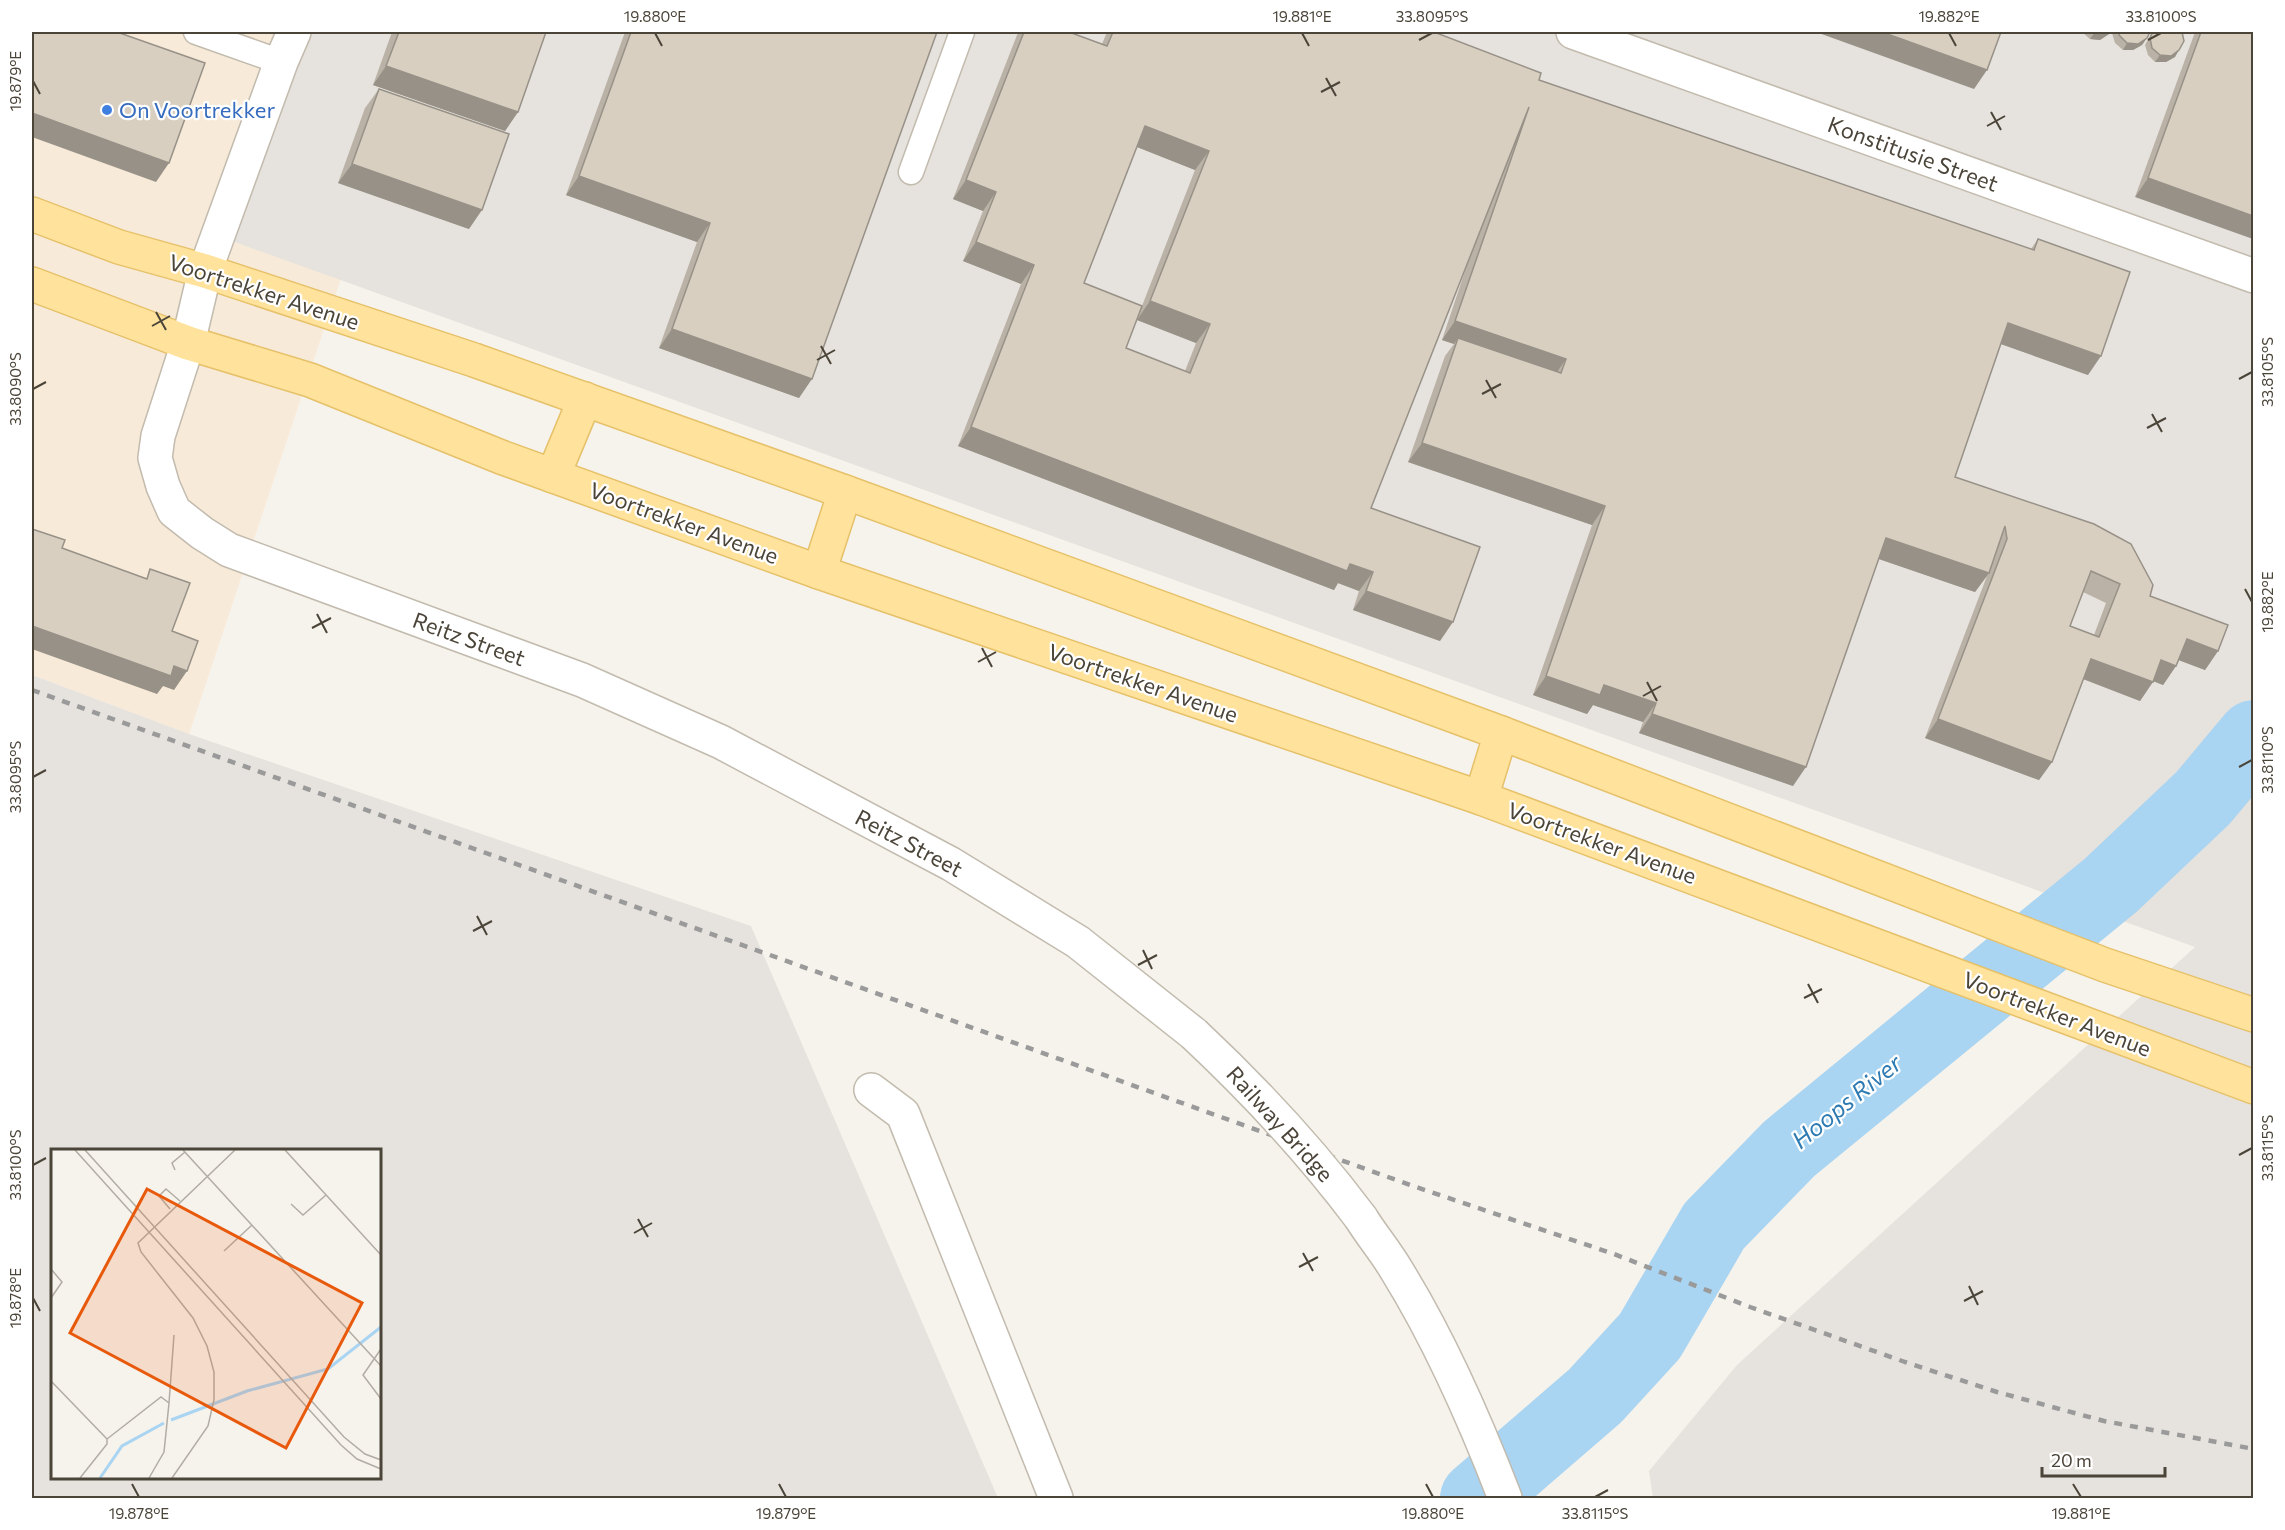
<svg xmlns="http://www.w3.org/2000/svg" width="2285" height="1530" viewBox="0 0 2285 1530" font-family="Commissioner,sans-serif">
<rect width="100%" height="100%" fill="#f6f3ec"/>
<polygon fill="#f7ead8" points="32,32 308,32 232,241 341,278 189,734 32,675"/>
<g fill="#e6e2dd" fill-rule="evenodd">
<polygon points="308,32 2253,32 2253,1498 1653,1498 1649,1471 1737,1365 2195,947 232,241"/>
<path d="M32,675L189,734L751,926L998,1498H32ZM52,1150H380V1478H52Z"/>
</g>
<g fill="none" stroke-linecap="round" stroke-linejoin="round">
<polyline stroke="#a9d4f2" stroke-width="74" points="1477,1498 1595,1396 1650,1336 1714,1226 1789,1149 2111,885 2203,798 2254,737"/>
<defs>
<g id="service">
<polyline points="196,32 281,62"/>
<polyline points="911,172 962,32"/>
</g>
<g id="minor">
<polyline points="1573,32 2254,276"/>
<polyline points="205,271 281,62 294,32"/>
<polyline points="871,1090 903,1114 1056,1498"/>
</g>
<g id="tertiary">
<polyline points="205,271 188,343 158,436 155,458 163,486 174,511 202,533 229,550 582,680 721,742 951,864 1078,942 1194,1034"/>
<path d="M1361,1218C1372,1236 1386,1252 1397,1271C1441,1342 1475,1420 1505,1498"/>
</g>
<g id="primary">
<polyline points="32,214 119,247 205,271 474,360 845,492 1501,733 2105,965 2254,1015"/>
<polyline points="32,284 188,343 310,380 501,457 819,572 1481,798 2254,1087"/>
<polyline points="553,476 585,399"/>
<polyline points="819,572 845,492"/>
<polyline points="1481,798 1501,733"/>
</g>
</defs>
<use href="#service" stroke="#c2bbae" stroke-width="27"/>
<use href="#minor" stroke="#c2bbae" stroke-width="36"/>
<use href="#tertiary" stroke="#c2bbae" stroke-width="36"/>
<use href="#primary" stroke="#e6c16a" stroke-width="36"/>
<use href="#service" stroke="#fff" stroke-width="24"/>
<use href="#minor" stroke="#fff" stroke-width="33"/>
<use href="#tertiary" stroke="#fff" stroke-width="33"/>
<use href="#primary" stroke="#ffe39c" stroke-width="33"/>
<polyline stroke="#9a9a9a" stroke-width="4.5" stroke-dasharray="8 8" stroke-linecap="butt" points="32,690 1413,1186 1614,1254 1750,1307 1905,1362 1997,1392 2104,1421 2254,1449"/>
<defs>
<path id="tertiary-bridge" d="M1194,1034C1256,1092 1310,1150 1361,1218"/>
</defs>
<use href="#tertiary-bridge" stroke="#c2bbae" stroke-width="36" stroke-linecap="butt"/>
<use href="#tertiary-bridge" stroke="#fff" stroke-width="33"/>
</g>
<g fill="#bab2a6" fill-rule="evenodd">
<polygon points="392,32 546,32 518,112 505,131 373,85"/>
<polygon points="625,32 937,32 799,398 659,348 697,242 566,195"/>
<path d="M1019,32H1075L1072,33L1102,44L1107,32H1434L1539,80L2031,249L2038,239L2088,375L2001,344L1955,477L2150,596L2218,651L2205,670L2179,660L2176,666L2163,685L2153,681L2140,701L2083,679L2052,762L2039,780L1925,738L1987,576L1975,592L1879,559L1793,786L1639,733L1643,722L1593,705L1587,714L1533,695L1592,525L1408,462L1445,356L1454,344L1442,340L1473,247L1371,508L1440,641L1353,610L1359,591L1338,583L1334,590L958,446L1021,284L963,261L983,211L953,199L1017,35ZM1137,147L1195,170L1142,306L1084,283ZM1137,320L1196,343L1185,371L1126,348ZM2083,592L2106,603L2094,635L2070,626Z"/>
<polygon points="2082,32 2111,32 2109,34 2100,40 2090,39"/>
<polygon points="2113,32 2150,32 2142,45 2133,50 2123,50 2115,43 2112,33"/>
<polygon points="2152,32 2182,32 2175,57 2166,62 2155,62 2148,55 2145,45"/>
<polygon points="2195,32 2253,32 2135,197"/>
<polygon points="379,89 469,229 338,183 365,108"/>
</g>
<g fill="#979187">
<polygon points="1816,32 1882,32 1987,70 1974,89"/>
<polygon points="2095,32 2111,32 2109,34 2100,40 2090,39"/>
<polygon points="2147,38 2142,45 2133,50 2123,50 2127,43"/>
<polygon points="2179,50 2175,57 2166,62 2155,62 2160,55"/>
<polygon points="386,66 518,112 505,131 373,85"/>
<polygon points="32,113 169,163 156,182 32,137"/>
<polygon points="1145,126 1209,151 1195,170 1132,145"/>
<polygon points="352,164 482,210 469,229 338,183"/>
<polygon points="579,176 710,223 697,242 566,195"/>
<polygon points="2148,178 2253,216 2253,239 2135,197"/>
<polygon points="966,180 996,192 983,211 953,199"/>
<polygon points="976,242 1034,265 1021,284 963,261"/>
<polygon points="1150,301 1210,324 1196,343 1137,320"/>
<polygon points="1455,321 1566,359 1553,378 1458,338 1454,344 1442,340"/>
<polygon points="2008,323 2101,356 2088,375 1995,342"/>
<polygon points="672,329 812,379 799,398 659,348"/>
<polygon points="971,427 1350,564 1373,572 1359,591 1338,583 1334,590 958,446"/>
<polygon points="1422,443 1605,506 1592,525 1408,462"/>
<polygon points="1886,538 1989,573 1975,592 1873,557"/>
<polygon points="1366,591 1453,622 1440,641 1353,610"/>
<polygon points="32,626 174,666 187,671 174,690 163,686 157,694 32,649"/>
<polygon points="2187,639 2218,651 2205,670 2173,658"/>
<polygon points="2091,659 2153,682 2140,701 2078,677"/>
<polygon points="2161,660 2176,666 2163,685 2148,679"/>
<polygon points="1546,676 1604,685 1656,703 1643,722 1593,705 1587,714 1533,695"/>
<polygon points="1652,714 1806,767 1793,786 1639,733"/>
<polygon points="1938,719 2052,762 2039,780 1925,738"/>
</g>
<g fill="#d8cfc1" stroke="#979187" stroke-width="1.5" fill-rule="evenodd">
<polygon points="32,32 117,32 205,63 169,163 32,113"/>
<polygon points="399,32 546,32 518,112 386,66"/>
<polygon points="631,32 937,32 812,379 672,329 710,223 579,176"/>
<path d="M1024,32H1069L1107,46L1113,32H1434L1541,73L1539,80L2034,250L2038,239L2130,272L2101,356L2008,323L1955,477L2094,524L2131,544L2153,585L2150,596L2228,625L2218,651L2187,639L2176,666L2161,660L2153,682L2091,659L2052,762L1938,719L2007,539L2005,526L1989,573L1886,538L1806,767L1652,714L1656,703L1604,685L1600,695L1546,676L1605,506L1422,443L1458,338L1561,373L1566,359L1455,321L1529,107L1371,508L1480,547L1453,622L1366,591L1373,572L1350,564L1347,571L971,427L1034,265L976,242L996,192L966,180ZM1145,126L1209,151L1150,301L1210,324L1190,373L1126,348L1142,306L1084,283ZM2091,571L2120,584L2099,637L2070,626Z"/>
<polygon points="1882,32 2001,32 1987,70"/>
<polygon points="2118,32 2150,32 2147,38 2138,44 2127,43 2120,36"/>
<polygon points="2153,32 2182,32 2184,41 2179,50 2171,56 2160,55 2152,48 2150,38"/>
<polygon points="2201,32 2253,32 2253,216 2148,178"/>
<polygon points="379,89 509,134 482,210 352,164"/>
<polygon points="32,529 65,540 62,548 147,579 150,569 190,583 172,631 198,641 187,671 174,666 171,676 32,626"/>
</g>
<path fill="none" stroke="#4b4439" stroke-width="2" d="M655,33L662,46M1302,33L1309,46M1949,33L1956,46M1419,40L1432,33M2148,40L2161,33M1326,78L1336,96M33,81L40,94M1321,92L1340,82M1991,112L2001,130M1987,126L2005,116M156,312L166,330M152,326L170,316M821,346L831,364M817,360L835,350M2239,379L2252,372M1486,380L1496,398M33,389L46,382M1482,394L1501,384M2152,414L2162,432M2147,428L2166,418M2245,589L2252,602M317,614L327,633M312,628L331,618M982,648L992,667M978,662L996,652M1647,682L1657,701M1643,696L1661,686M2239,767L2252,760M33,777L46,770M477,916L487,935M473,931L492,921M1143,950L1152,969M1138,965L1157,955M1808,984L1818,1003M1804,998L1822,989M2239,1155L2252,1148M33,1165L46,1158M638,1219L648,1237M634,1233L652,1223M1303,1253L1313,1271M1299,1267L1318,1257M1969,1286L1978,1305M33,1298L40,1311M1964,1301L1983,1291M132,1484L139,1497M779,1484L786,1497M1426,1484L1433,1497M2073,1484L2081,1497M1595,1497L1608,1490"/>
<circle fill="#3f7fe0" stroke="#fff" stroke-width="2" cx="107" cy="110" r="6"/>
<g text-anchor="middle" stroke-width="4.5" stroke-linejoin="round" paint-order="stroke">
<g font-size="22" fill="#366cbe" stroke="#fff" text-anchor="start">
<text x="119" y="118">On Voortrekker</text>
</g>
<g font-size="22" fill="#4b4439" stroke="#fff">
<text transform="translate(1913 154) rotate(20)" y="8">Konstitusie Street</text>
<text transform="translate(264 292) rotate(18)" y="8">Voortrekker Avenue</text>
<text transform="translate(684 523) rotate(20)" y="8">Voortrekker Avenue</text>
<text transform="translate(469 639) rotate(20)" y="8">Reitz Street</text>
<text transform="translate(1143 683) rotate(19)" y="8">Voortrekker Avenue</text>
<text transform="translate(909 843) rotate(28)" y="8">Reitz Street</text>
<text transform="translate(1602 843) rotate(20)" y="8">Voortrekker Avenue</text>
<text transform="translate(2057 1014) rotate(21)" y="8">Voortrekker Avenue</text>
<text transform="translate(1280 1124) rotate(48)" y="8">Railway Bridge</text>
</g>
<g font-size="24" font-style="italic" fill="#2e7ab2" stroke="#fff">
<text transform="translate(1847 1102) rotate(-39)" y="8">Hoops River</text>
</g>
</g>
<g transform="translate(51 1149)">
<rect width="330" height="330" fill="#f6f3ec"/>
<path fill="none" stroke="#a9d4f2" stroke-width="3" d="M120,271L196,242L277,220L330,178M49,329L71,297L113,274"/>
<path fill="none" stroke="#b2ada4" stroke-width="1.5" d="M24,1L290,296L306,310L330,320M34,1L293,288L314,305L330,311M132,1L330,217M234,1L330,106M124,21L121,14L134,3M240,55L252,66L275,46M119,60L108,47L115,40L129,52M173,102L201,76M0,120L11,133L0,149M330,200L312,226L330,250M0,232L56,290M118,254L123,186M29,329L56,295V290L110,248L118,254L113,303L98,329M121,329L157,277L163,251V223L156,197L142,169L90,103L87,94L184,1"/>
<path fill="#e8590c" fill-opacity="0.15" stroke="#e8590c" stroke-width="3" d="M96,40L311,154L235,299L19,184Z"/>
<rect width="330" height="330" fill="none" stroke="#4b4439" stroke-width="3"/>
</g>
<rect width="2285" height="1530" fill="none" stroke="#ffffff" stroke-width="66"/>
<path d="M2042 1467v9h123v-9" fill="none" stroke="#4b4439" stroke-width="3"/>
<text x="2051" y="1467" font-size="18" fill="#4b4439" stroke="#ffffff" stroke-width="4.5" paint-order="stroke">20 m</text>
<rect x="33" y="33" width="2219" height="1464" fill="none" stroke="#4b4439" stroke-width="2"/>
<g font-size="15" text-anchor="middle" fill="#4b4439">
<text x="655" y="22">19.880°E</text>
<text x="1302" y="22">19.881°E</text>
<text x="1432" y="22">33.8095°S</text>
<text x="1949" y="22">19.882°E</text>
<text x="2161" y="22">33.8100°S</text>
<text transform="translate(16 81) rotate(-90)" y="5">19.879°E</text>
<text transform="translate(2268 372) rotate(-90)" y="5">33.8105°S</text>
<text transform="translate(16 389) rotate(-90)" y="5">33.8090°S</text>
<text transform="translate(2268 602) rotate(-90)" y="5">19.882°E</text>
<text transform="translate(2268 760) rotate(-90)" y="5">33.8110°S</text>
<text transform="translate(16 777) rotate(-90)" y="5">33.8095°S</text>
<text transform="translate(2268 1148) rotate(-90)" y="5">33.8115°S</text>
<text transform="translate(16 1165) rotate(-90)" y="5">33.8100°S</text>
<text transform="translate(16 1298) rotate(-90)" y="5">19.878°E</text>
<text x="139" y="1519">19.878°E</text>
<text x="786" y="1519">19.879°E</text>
<text x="1433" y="1519">19.880°E</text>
<text x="1595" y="1519">33.8115°S</text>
<text x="2081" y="1519">19.881°E</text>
</g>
</svg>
